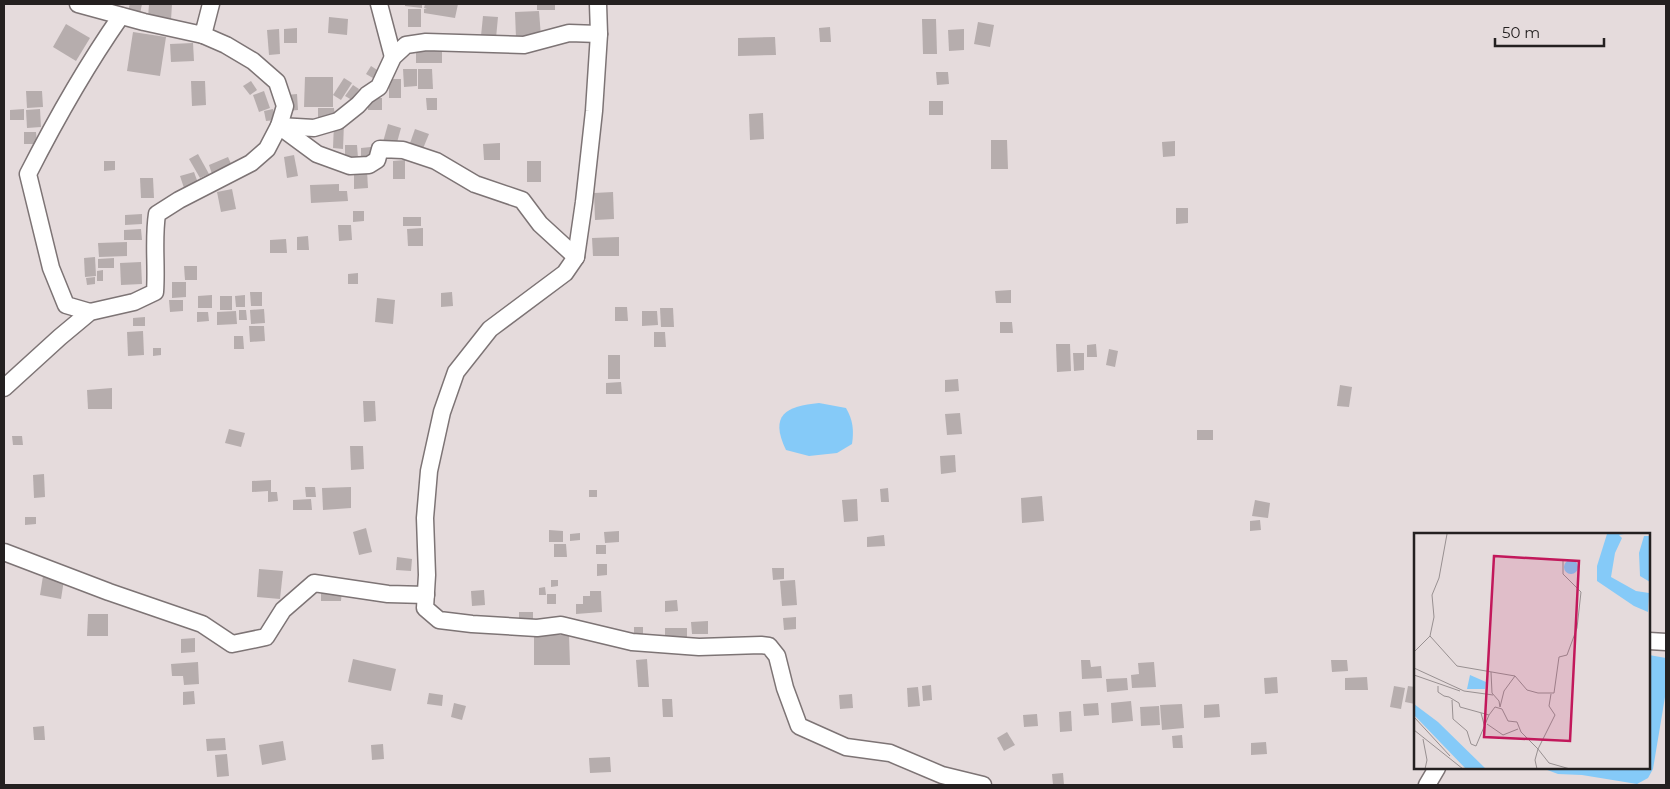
<svg xmlns="http://www.w3.org/2000/svg" width="1670" height="789" viewBox="0 0 1670 789" font-family="Montserrat,sans-serif">
<rect width="100%" height="100%" fill="#e5dbdc"/>
<g fill="#85caf8">
<path d="M819,403L846,408C853,420 854,430 852,444L837,453L809,456L786,450C769,415 786,406 819,403Z"/>
<polygon points="1649,655 1666,658 1666,691 1653,769 1648,778 1637,784 1582,775 1558,774 1542,768 1649,768"/>
</g>
<g fill="#b6adad">
<polygon points="130,4 142,4 140,14 128,10"/>
<polygon points="149,4 172,4 171,20 148,18"/>
<polygon points="405,4 422,4 422,8 405,6"/>
<polygon points="425,4 458,4 455,18 424,13 424,9 427,9 424,8"/>
<rect x="537" y="4" width="18" height="6"/>
<rect x="408" y="9" width="13" height="18"/>
<polygon points="539,11 541,37 516,38 515,12"/>
<polygon points="483,16 498,17 496,38 481,36"/>
<polygon points="329,17 348,19 347,35 328,33"/>
<polygon points="922,19 936,19 937,54 923,54"/>
<polygon points="978,22 994,25 990,47 974,44"/>
<polygon points="66,24 90,38 76,61 53,47"/>
<polygon points="830,27 831,42 820,42 819,28"/>
<polygon points="297,28 297,43 284,43 284,29"/>
<polygon points="279,29 280,54 269,55 267,30"/>
<polygon points="964,29 964,50 949,51 948,30"/>
<polygon points="133,32 166,37 160,76 127,71"/>
<polygon points="775,37 776,55 738,56 738,38"/>
<polygon points="193,43 194,61 171,62 170,44"/>
<rect x="416" y="51" width="26" height="12"/>
<polygon points="371,66 382,73 378,81 366,74"/>
<polygon points="403,69 417,69 417,86 404,87"/>
<polygon points="418,69 432,69 433,89 418,89"/>
<polygon points="936,72 948,72 949,84 937,85"/>
<polygon points="305,77 333,77 333,107 304,107"/>
<polygon points="344,78 352,83 341,100 333,95"/>
<rect x="389" y="79" width="12" height="19"/>
<polygon points="191,81 205,81 206,105 192,106"/>
<polygon points="251,81 257,90 250,95 243,86"/>
<polygon points="353,85 359,89 352,100 345,96"/>
<polygon points="26,91 42,91 43,107 27,108"/>
<polygon points="264,91 270,108 259,112 253,95"/>
<polygon points="297,94 298,110 287,111 286,95"/>
<rect x="368" y="98" width="14" height="12"/>
<polygon points="426,98 437,98 437,110 427,110"/>
<rect x="929" y="101" width="14" height="14"/>
<polygon points="318,108 334,108 335,120 318,121"/>
<polygon points="24,109 24,120 10,120 10,110"/>
<polygon points="40,109 41,127 27,128 26,110"/>
<polygon points="273,109 275,120 266,121 264,111"/>
<polygon points="763,113 764,139 750,140 749,114"/>
<polygon points="334,123 344,123 343,149 333,148"/>
<polygon points="388,124 401,128 396,146 383,142"/>
<polygon points="415,129 429,134 422,151 409,146"/>
<polygon points="24,132 36,132 37,144 24,144"/>
<polygon points="991,140 1007,140 1008,169 991,169"/>
<polygon points="1175,141 1175,156 1163,157 1162,142"/>
<polygon points="500,143 500,160 484,160 483,144"/>
<polygon points="345,145 357,145 358,158 345,159"/>
<polygon points="371,147 371,159 361,159 361,148"/>
<polygon points="198,154 209,174 200,178 189,159"/>
<polygon points="294,155 298,176 287,178 284,157"/>
<polygon points="228,157 232,166 212,174 209,165"/>
<polygon points="405,160 405,179 393,179 393,161"/>
<polygon points="104,161 115,161 115,170 104,171"/>
<rect x="527" y="161" width="14" height="21"/>
<polygon points="367,171 368,188 354,189 354,172"/>
<polygon points="194,172 198,183 184,188 180,176"/>
<polygon points="140,178 153,178 154,198 141,198"/>
<polygon points="339,184 339,191 347,191 348,201 311,203 310,185"/>
<polygon points="232,189 236,209 221,212 217,192"/>
<polygon points="613,192 614,219 595,220 594,193"/>
<polygon points="1176,208 1188,208 1188,223 1176,224"/>
<polygon points="353,211 364,211 364,221 353,222"/>
<polygon points="142,214 142,224 125,225 125,215"/>
<rect x="403" y="217" width="18" height="9"/>
<polygon points="338,225 351,225 352,240 339,241"/>
<polygon points="423,228 423,246 408,246 407,229"/>
<polygon points="141,229 142,240 124,240 124,230"/>
<polygon points="308,236 309,250 297,250 297,237"/>
<polygon points="619,237 619,256 593,256 592,238"/>
<polygon points="286,239 287,253 270,253 270,240"/>
<polygon points="127,242 127,256 99,257 98,243"/>
<polygon points="95,257 96,276 85,277 84,258"/>
<polygon points="114,258 114,268 98,268 98,259"/>
<polygon points="141,262 142,284 121,285 120,263"/>
<polygon points="184,266 197,266 197,280 185,280"/>
<polygon points="103,270 103,281 97,281 97,271"/>
<polygon points="358,273 358,284 348,284 348,274"/>
<polygon points="95,277 95,284 87,285 86,278"/>
<polygon points="172,282 186,282 186,297 172,298"/>
<polygon points="1011,290 1011,303 996,303 995,291"/>
<polygon points="250,292 262,292 262,306 251,306"/>
<polygon points="452,292 453,306 441,307 441,293"/>
<polygon points="212,295 212,308 198,308 198,296"/>
<polygon points="245,295 245,307 236,307 235,296"/>
<rect x="220" y="296" width="12" height="14"/>
<polygon points="377,298 395,300 393,324 375,322"/>
<polygon points="169,300 183,300 183,311 170,312"/>
<polygon points="615,307 627,307 628,321 615,321"/>
<polygon points="660,308 673,308 674,327 661,327"/>
<polygon points="264,309 265,323 251,324 250,310"/>
<polygon points="239,310 246,310 247,320 239,320"/>
<polygon points="236,311 237,324 217,325 217,312"/>
<polygon points="642,311 657,311 658,325 642,326"/>
<polygon points="197,312 208,312 209,321 197,322"/>
<polygon points="145,317 145,326 133,326 133,318"/>
<polygon points="1000,322 1012,322 1013,333 1000,333"/>
<polygon points="249,326 264,326 265,341 250,342"/>
<polygon points="143,331 144,355 128,356 127,332"/>
<polygon points="654,332 665,332 666,347 654,347"/>
<polygon points="234,336 243,336 244,349 234,349"/>
<polygon points="1056,344 1070,344 1071,371 1057,372"/>
<polygon points="1096,344 1097,357 1087,357 1087,345"/>
<polygon points="153,348 161,348 161,355 153,356"/>
<polygon points="1109,349 1118,351 1115,367 1106,365"/>
<polygon points="1073,353 1084,353 1084,370 1074,371"/>
<rect x="608" y="355" width="12" height="24"/>
<polygon points="958,379 959,391 945,392 945,380"/>
<polygon points="621,382 622,394 606,394 606,383"/>
<polygon points="1340,385 1352,387 1349,407 1337,406"/>
<polygon points="112,388 112,409 88,409 87,390"/>
<polygon points="363,401 375,401 376,421 364,422"/>
<polygon points="960,413 962,434 947,435 945,414"/>
<polygon points="229,429 245,433 241,447 225,443"/>
<rect x="1197" y="430" width="16" height="10"/>
<polygon points="12,436 22,436 23,445 13,445"/>
<polygon points="350,446 363,446 364,469 351,470"/>
<polygon points="955,455 956,472 941,474 940,456"/>
<polygon points="44,474 45,497 34,498 33,475"/>
<polygon points="271,480 271,492 277,492 278,501 268,502 268,491 252,492 252,481"/>
<polygon points="305,487 315,487 316,497 306,497"/>
<polygon points="351,487 351,508 323,510 322,488"/>
<polygon points="888,488 889,502 881,502 880,489"/>
<rect x="589" y="490" width="8" height="7"/>
<polygon points="1042,496 1044,521 1022,523 1021,498"/>
<polygon points="311,499 312,510 293,510 293,500"/>
<polygon points="857,499 858,521 844,522 842,500"/>
<polygon points="1255,500 1270,503 1268,518 1252,516"/>
<polygon points="25,517 36,517 36,524 25,525"/>
<polygon points="1260,520 1261,530 1250,531 1250,521"/>
<polygon points="366,528 372,552 359,555 353,532"/>
<polygon points="549,530 563,531 563,542 549,542"/>
<polygon points="619,531 619,542 605,543 604,532"/>
<polygon points="580,533 580,540 570,541 570,534"/>
<polygon points="884,535 885,546 867,547 867,537"/>
<polygon points="554,544 566,544 567,557 554,557"/>
<rect x="596" y="545" width="10" height="9"/>
<polygon points="397,557 412,559 411,571 396,570"/>
<polygon points="597,564 607,564 607,575 597,576"/>
<polygon points="772,568 784,568 784,579 773,580"/>
<polygon points="259,569 283,571 280,599 257,597"/>
<polygon points="43,576 64,580 61,599 40,595"/>
<polygon points="551,580 558,580 558,586 551,587"/>
<polygon points="795,580 797,605 782,606 780,581"/>
<polygon points="545,587 546,595 539,595 539,588"/>
<polygon points="321,590 342,590 341,601 321,601"/>
<polygon points="484,590 485,605 472,606 471,591"/>
<polygon points="590,591 601,591 602,612 576,614 576,604 583,604 583,596 590,596"/>
<rect x="547" y="594" width="9" height="10"/>
<polygon points="677,600 678,611 665,612 665,601"/>
<rect x="519" y="612" width="14" height="11"/>
<polygon points="88,614 108,614 108,636 87,636"/>
<polygon points="796,617 796,629 784,630 783,618"/>
<polygon points="708,621 708,634 692,634 691,622"/>
<rect x="634" y="627" width="9" height="9"/>
<rect x="665" y="628" width="22" height="9"/>
<polygon points="534,635 569,635 570,665 534,665"/>
<polygon points="195,638 195,652 181,653 181,639"/>
<polygon points="353,659 396,669 391,691 348,682"/>
<polygon points="647,659 649,687 638,687 636,660"/>
<polygon points="1081,660 1090,660 1091,667 1101,666 1102,678 1082,679"/>
<polygon points="1331,660 1347,660 1348,671 1332,672"/>
<polygon points="198,662 199,684 184,685 183,676 172,676 171,664"/>
<polygon points="1154,662 1156,687 1132,688 1131,675 1139,674 1138,663"/>
<polygon points="1277,677 1278,693 1265,694 1264,678"/>
<polygon points="1367,677 1368,690 1345,690 1345,678"/>
<polygon points="1127,678 1128,690 1107,692 1106,679"/>
<polygon points="931,685 932,700 923,701 922,686"/>
<polygon points="1394,686 1405,688 1401,709 1390,707"/>
<polygon points="1408,686 1415,687 1415,704 1405,702"/>
<polygon points="918,687 920,706 908,707 907,688"/>
<polygon points="194,691 195,704 183,705 183,692"/>
<polygon points="429,693 443,695 442,706 427,704"/>
<polygon points="852,694 853,708 840,709 839,695"/>
<polygon points="662,699 672,699 673,717 663,717"/>
<polygon points="1131,701 1133,721 1112,723 1111,703"/>
<polygon points="454,703 466,706 462,720 451,717"/>
<polygon points="1098,703 1099,715 1084,716 1083,704"/>
<polygon points="1182,704 1184,728 1162,730 1160,705"/>
<polygon points="1219,704 1220,717 1204,718 1204,705"/>
<polygon points="1159,706 1160,725 1141,726 1140,707"/>
<polygon points="1071,711 1072,731 1060,732 1059,712"/>
<polygon points="1037,714 1038,726 1024,727 1023,715"/>
<polygon points="44,726 45,740 34,740 33,727"/>
<polygon points="1007,732 1015,745 1004,751 997,738"/>
<polygon points="1182,735 1183,748 1173,748 1172,736"/>
<polygon points="225,738 226,750 207,751 206,739"/>
<polygon points="283,741 286,760 262,765 259,745"/>
<polygon points="1266,742 1267,754 1251,755 1251,743"/>
<polygon points="383,744 384,759 372,760 371,745"/>
<polygon points="227,754 229,776 217,777 215,755"/>
<polygon points="610,757 611,772 590,773 589,758"/>
<polygon points="1063,773 1064,785 1053,785 1052,774"/>
</g>
<g fill="none" stroke-linecap="round" stroke-linejoin="round">
<defs>
<g id="minor">
<polyline points="78,4 144,22 203,35 211,4"/>
<polyline points="379,4 393,57"/>
<polyline points="598,4 599,34 594,111 584,202 576,257 565,273 490,329 456,372 442,412 429,471 425,518 427,575 425,608 439,620 472,624 537,628 561,625 632,642 699,647 761,645 769,646 777,656 785,688 799,726 846,747 890,753 942,775 983,785"/>
<polyline points="279,126 314,128 338,121 358,105 367,95 379,87 393,57 406,45 426,42 524,45 569,33 599,34"/>
<polyline points="279,126 317,154 350,166 369,165 377,160 380,149 403,150 436,161 475,184 522,200 540,224 576,257"/>
<path d="M90,312L66,305L51,268L28,174C56,119 86,66 121,16"/>
<path d="M4,388L60,337L90,312L134,302L155,292C157,266 153,240 157,214L179,200L251,163L267,149L279,126L285,106L277,82L253,61L226,45L203,35"/>
<polyline points="4,552 109,592 202,624 232,644 266,637 283,610 314,583 388,594 426,595"/>
<polyline points="1649,641 1666,642"/>
<polyline points="1427,785 1437,768"/>
</g>
</defs>
<use href="#minor" stroke="#7d7475" stroke-width="19"/>
<use href="#minor" stroke="#fff" stroke-width="16"/>
</g>
<g transform="translate(1414 533)">
<rect width="236" height="236" fill="#e5dbdc"/>
<path d="M193,1H210L205,2L208,5L201,20L197,44L222,58L235,60L234,79L220,73L183,48V33ZM230,3H236V49L226,43L225,20ZM150 34a7 7 0 1 1 14 0a7 7 0 1 1-14 0ZM56,142L72,149L71,156H53ZM0,171L24,189L72,236H52L0,182Z" fill="#85caf8"/>
<path fill="none" stroke="#989091" stroke-width="1" d="M33,1L25,45L18,62L20,84L16,103L43,133L101,143L113,157L124,160H140L145,124L153,122L163,95L167,59L149,41V26M0,119L16,103M0,135L50,158L79,162M77,139L78,160L85,168L86,174M0,142L46,158M24,153V159L30,163L35,164L45,170L46,174L75,182L62,213L57,211L53,198L39,186L38,167M86,174L90,158L101,143M67,180L71,195M75,182L81,174L88,176L94,188L103,189L107,199L124,216L141,182L135,173L137,161M0,184L36,223M73,191L89,202L104,196M0,197L49,236M9,206L13,227L11,236M123,236L121,227L124,216L135,230L156,236"/>
<path fill="#c2185b" fill-opacity="0.15" stroke="#c2185b" stroke-width="2.5" d="M80,23L165,28L156,208L70,204Z"/>
<rect width="236" height="236" fill="none" stroke="#242020" stroke-width="2.5"/>
</g>
<rect width="1670" height="789" fill="none" stroke="#242020" stroke-width="10"/>
<path d="M1495 38v8h109v-8" fill="none" stroke="#242020" stroke-width="2.5"/>
<text x="1502" y="38" font-size="15" fill="#242020" stroke="#e5dbdc" stroke-width="4" paint-order="stroke">50 m</text>
</svg>
